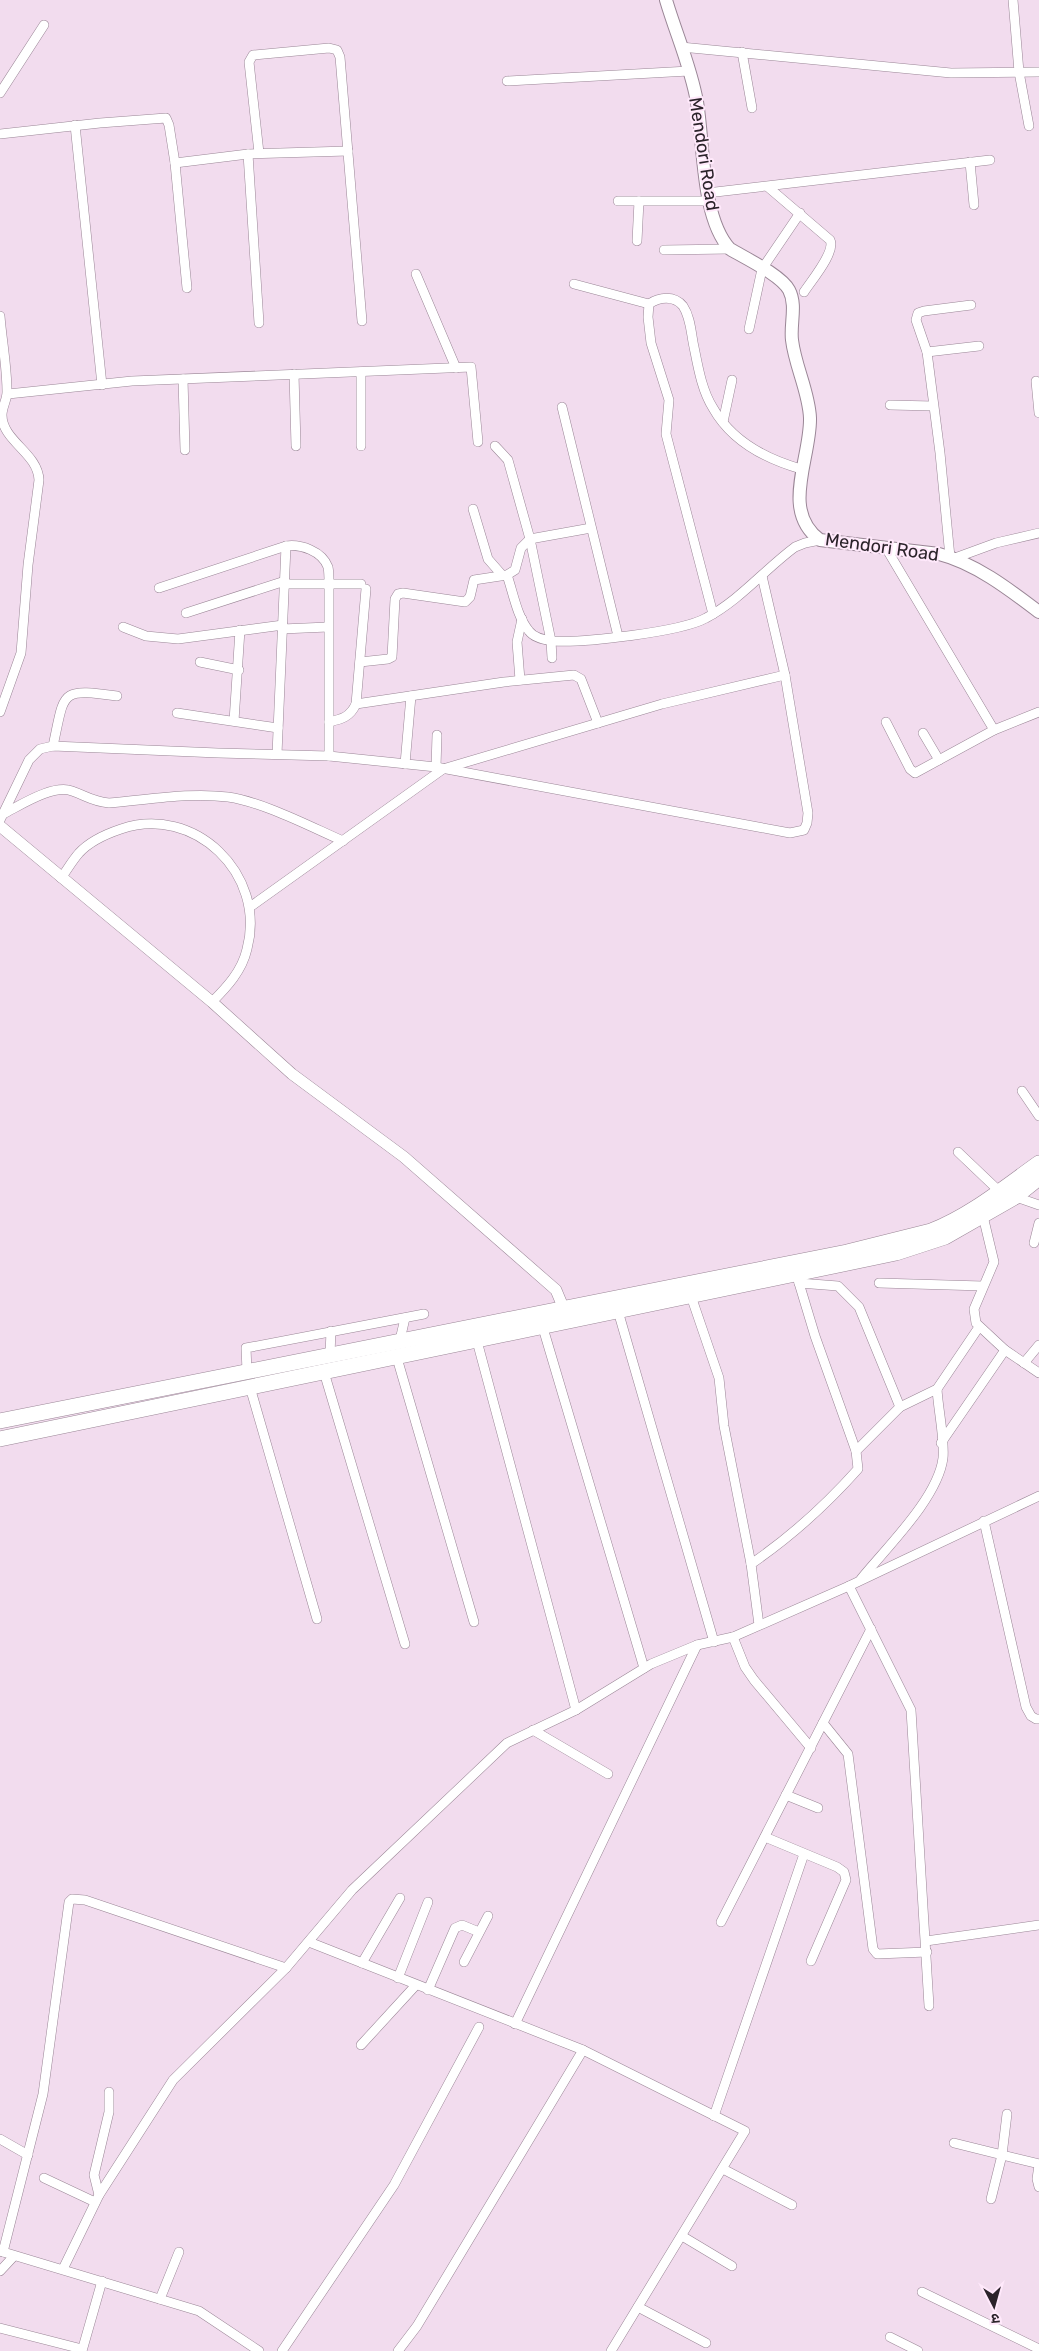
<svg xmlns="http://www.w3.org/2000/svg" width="1039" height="2351" viewBox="0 0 1039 2351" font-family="Rubik,'Noto Sans Devanagari',sans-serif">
<rect width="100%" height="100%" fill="#f2dcee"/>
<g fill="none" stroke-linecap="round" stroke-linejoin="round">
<defs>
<g id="minor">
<polyline points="1013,0 1019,72 1029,126"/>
<polyline points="681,47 951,73 1039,72"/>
<polyline points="742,52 752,108"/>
<polyline points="507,81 689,71"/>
<polyline points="0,93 44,25"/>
<polyline points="75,125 102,385"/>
<polyline points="0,134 100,123 166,118 169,125 175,163 187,288"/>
<polyline points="259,153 249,62 253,55 329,48 337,50 340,57 362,321"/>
<polyline points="248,154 259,323"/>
<polyline points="970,162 974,205"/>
<polyline points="175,163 248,154 348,151"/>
<path d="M768,187L830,240C836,252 811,281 804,292"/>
<polyline points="707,193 990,160"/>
<polyline points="618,201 709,201"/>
<polyline points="637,241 639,201"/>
<polyline points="664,250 730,249"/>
<polyline points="416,274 456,368"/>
<polyline points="574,284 649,304"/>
<path d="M0,316C2,341 7,367 7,392C7,400 2,407 2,415C2,441 38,453 39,480L28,565L21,653L0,712"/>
<polyline points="749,329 762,269 800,213"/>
<polyline points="927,352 979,346"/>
<polyline points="361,372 361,446"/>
<polyline points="294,374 296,446"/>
<polyline points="183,379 185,450"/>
<polyline points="1036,381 1039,413"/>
<polyline points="8,394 132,381 471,367 478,442"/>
<polyline points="890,405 933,406"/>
<polyline points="562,407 618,636"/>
<polyline points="723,422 732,380"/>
<polyline points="495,446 508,460 530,539 551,641 552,658"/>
<polyline points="473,509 488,559 502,575"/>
<polyline points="886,548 994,730"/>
<polyline points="950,557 940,453 927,352 916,320 918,313 924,311 971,305"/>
<polyline points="955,558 996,543 1039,533"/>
<path d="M507,575C513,592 517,617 529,631C534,638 545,640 553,641C583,643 681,632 706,618C740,600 764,570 795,547L805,543L820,540"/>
<polyline points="285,584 361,584"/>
<path d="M159,588L286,546C301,544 322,551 328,567C329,572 329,578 329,583V756"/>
<polyline points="186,613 285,581"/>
<path d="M713,614L666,434L669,400L651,343L648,317L649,304C659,297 674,295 683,306C691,318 691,334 694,347C698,367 702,391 713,408C732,442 766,459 801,469"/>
<polyline points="123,627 146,636 178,639 283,625"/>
<polyline points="282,629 328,627"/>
<polyline points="200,662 239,670"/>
<polyline points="360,662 388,659 392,657 395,599 398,594 403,593 465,602 470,597 474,580 507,575 515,570 521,548 530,539 591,528"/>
<polyline points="520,680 517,642 522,619"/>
<polyline points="356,704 504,682 574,675 581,679 598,723"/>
<polyline points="177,713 278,728"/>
<polyline points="234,721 240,630"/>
<path d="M329,722C342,719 350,717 356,704L366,589"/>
<polyline points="886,722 910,769 915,773 994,730 1039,712"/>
<polyline points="923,733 939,760"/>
<path d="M53,746C65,691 59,688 117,696"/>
<polyline points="277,754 286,546"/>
<polyline points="405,764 411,696"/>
<polyline points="436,767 437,735"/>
<path d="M3,814C21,805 53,784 72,791C87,796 91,801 109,803C148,800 189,792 228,797C263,802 309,826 343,841"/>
<polyline points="0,820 29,760 40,749 53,746 218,753 329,756 436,767 790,833 804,830 807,823 808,813 785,675 762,576"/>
<path d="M61,878C67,870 72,861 79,853C90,841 106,834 121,829C194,804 267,874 247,949C242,971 227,987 212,1002"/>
<polyline points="250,907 443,769 662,704 785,675"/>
<polyline points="1022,1091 1039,1116"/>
<polyline points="958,1152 999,1191 1039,1205"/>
<polyline points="983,1216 994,1262 974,1309 976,1323 1005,1350 1039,1373"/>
<polyline points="1034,1243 1039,1223"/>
<polyline points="796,1273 815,1336 856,1451"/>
<polyline points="799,1283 838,1286 859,1307 900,1407"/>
<polyline points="879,1283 983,1286"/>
<polyline points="691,1296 719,1378 724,1426 751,1564"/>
<polyline points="618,1311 714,1642"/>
<polyline points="543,1328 644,1668"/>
<polyline points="400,1340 405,1318"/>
<polyline points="477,1341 576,1710"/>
<polyline points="330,1354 331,1331"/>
<polyline points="397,1358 474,1622"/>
<polyline points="1024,1363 1039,1345"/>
<polyline points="247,1371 246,1348 424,1314"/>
<polyline points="324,1372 405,1644"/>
<polyline points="250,1387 317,1619"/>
<polyline points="941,1443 1005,1350"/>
<polyline points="984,1521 1026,1707 1031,1716 1036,1719 1039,1719"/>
<path d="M861,1579C886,1548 938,1498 943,1458C945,1441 938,1408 937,1389"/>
<polyline points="849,1586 911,1710 929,2006"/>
<path d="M759,1625L751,1564C792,1536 825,1506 858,1469L856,1451L900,1407L937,1389L979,1327"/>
<polyline points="733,1637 745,1667 754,1680 811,1748"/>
<polyline points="823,1723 848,1754 873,1949 877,1954 927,1952"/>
<polyline points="533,1730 608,1774"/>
<polyline points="786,1795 818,1808"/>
<polyline points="765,1837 837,1867 844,1872 846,1880 811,1961"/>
<polyline points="721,1922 871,1629"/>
<polyline points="926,1941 1039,1925"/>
<polyline points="309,1942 583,2050 745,2131 611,2351"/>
<polyline points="464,1962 488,1916"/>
<polyline points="362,1963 400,1898"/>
<polyline points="398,1978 428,1902"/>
<polyline points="428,1990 455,1928 462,1925 479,1932"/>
<polyline points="515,2024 697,1645"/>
<polyline points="361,2045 416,1985"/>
<polyline points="714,2116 804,1854"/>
<polyline points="0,2139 28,2155"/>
<polyline points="954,2143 1039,2164"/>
<polyline points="1039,2165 1037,2179 1039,2187"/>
<polyline points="723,2169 792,2205"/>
<polyline points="44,2178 95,2202"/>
<polyline points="99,2195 94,2175 109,2112 109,2092"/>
<polyline points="991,2199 1002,2155 1007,2114"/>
<polyline points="682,2236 732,2266"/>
<polyline points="0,2251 199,2311 259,2351"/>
<polyline points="3,2252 43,2094 69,1902 72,1899 85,1900 286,1968"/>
<polyline points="63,2269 99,2195 173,2080 286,1968 352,1890 507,1743 576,1710 651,1664 697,1645 733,1637 849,1586 1039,1496"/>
<polyline points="0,2271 14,2256"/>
<polyline points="922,2292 1039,2349"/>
<polyline points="160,2299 179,2252"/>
<polyline points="638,2307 706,2343"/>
<polyline points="0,2328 82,2349"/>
<polyline points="890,2337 918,2351"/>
<polyline points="82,2351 102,2281"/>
<polyline points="282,2351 394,2185 479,2027"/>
<polyline points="398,2351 417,2326 583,2050"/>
</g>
<polyline id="tertiary" points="0,826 212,1002 292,1074 404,1157 556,1290 566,1314"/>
<path id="secondary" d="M666,0C676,34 691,67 697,102C704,143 701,218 730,249C745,258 781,275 789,290C797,305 790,324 792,340C795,366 809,392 810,418C811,458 780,511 820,540L939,554C975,563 1010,590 1039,612"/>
<g id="primary">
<path d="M0,1421L847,1252L931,1231C970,1216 1005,1187 1039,1163"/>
<polyline points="0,1439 896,1253 945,1237 1015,1197 1039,1178"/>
</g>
</defs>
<use href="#minor" stroke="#9a8696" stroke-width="10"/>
<use href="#tertiary" stroke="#9a8696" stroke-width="12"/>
<use href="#secondary" stroke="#9a8696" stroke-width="14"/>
<use href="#primary" stroke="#9a8696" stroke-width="16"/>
<use href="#minor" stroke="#fff" stroke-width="9"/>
<use href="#tertiary" stroke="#fff" stroke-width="11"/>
<use href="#secondary" stroke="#fff" stroke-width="12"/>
<use href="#primary" stroke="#fff" stroke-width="15"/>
</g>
<g text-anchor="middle" stroke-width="4" stroke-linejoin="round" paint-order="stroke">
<g font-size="18" fill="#2b232a" stroke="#ffe9fb">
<text transform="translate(704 154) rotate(81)" y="6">Mendori Road</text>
<text transform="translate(882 547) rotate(8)" y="6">Mendori Road</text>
</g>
</g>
<g transform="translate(994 2306) rotate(174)" stroke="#ffe9fb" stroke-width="4" paint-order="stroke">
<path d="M0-4L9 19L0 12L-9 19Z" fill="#2b232a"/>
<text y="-8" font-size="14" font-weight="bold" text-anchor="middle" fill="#2b232a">उ</text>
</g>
</svg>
